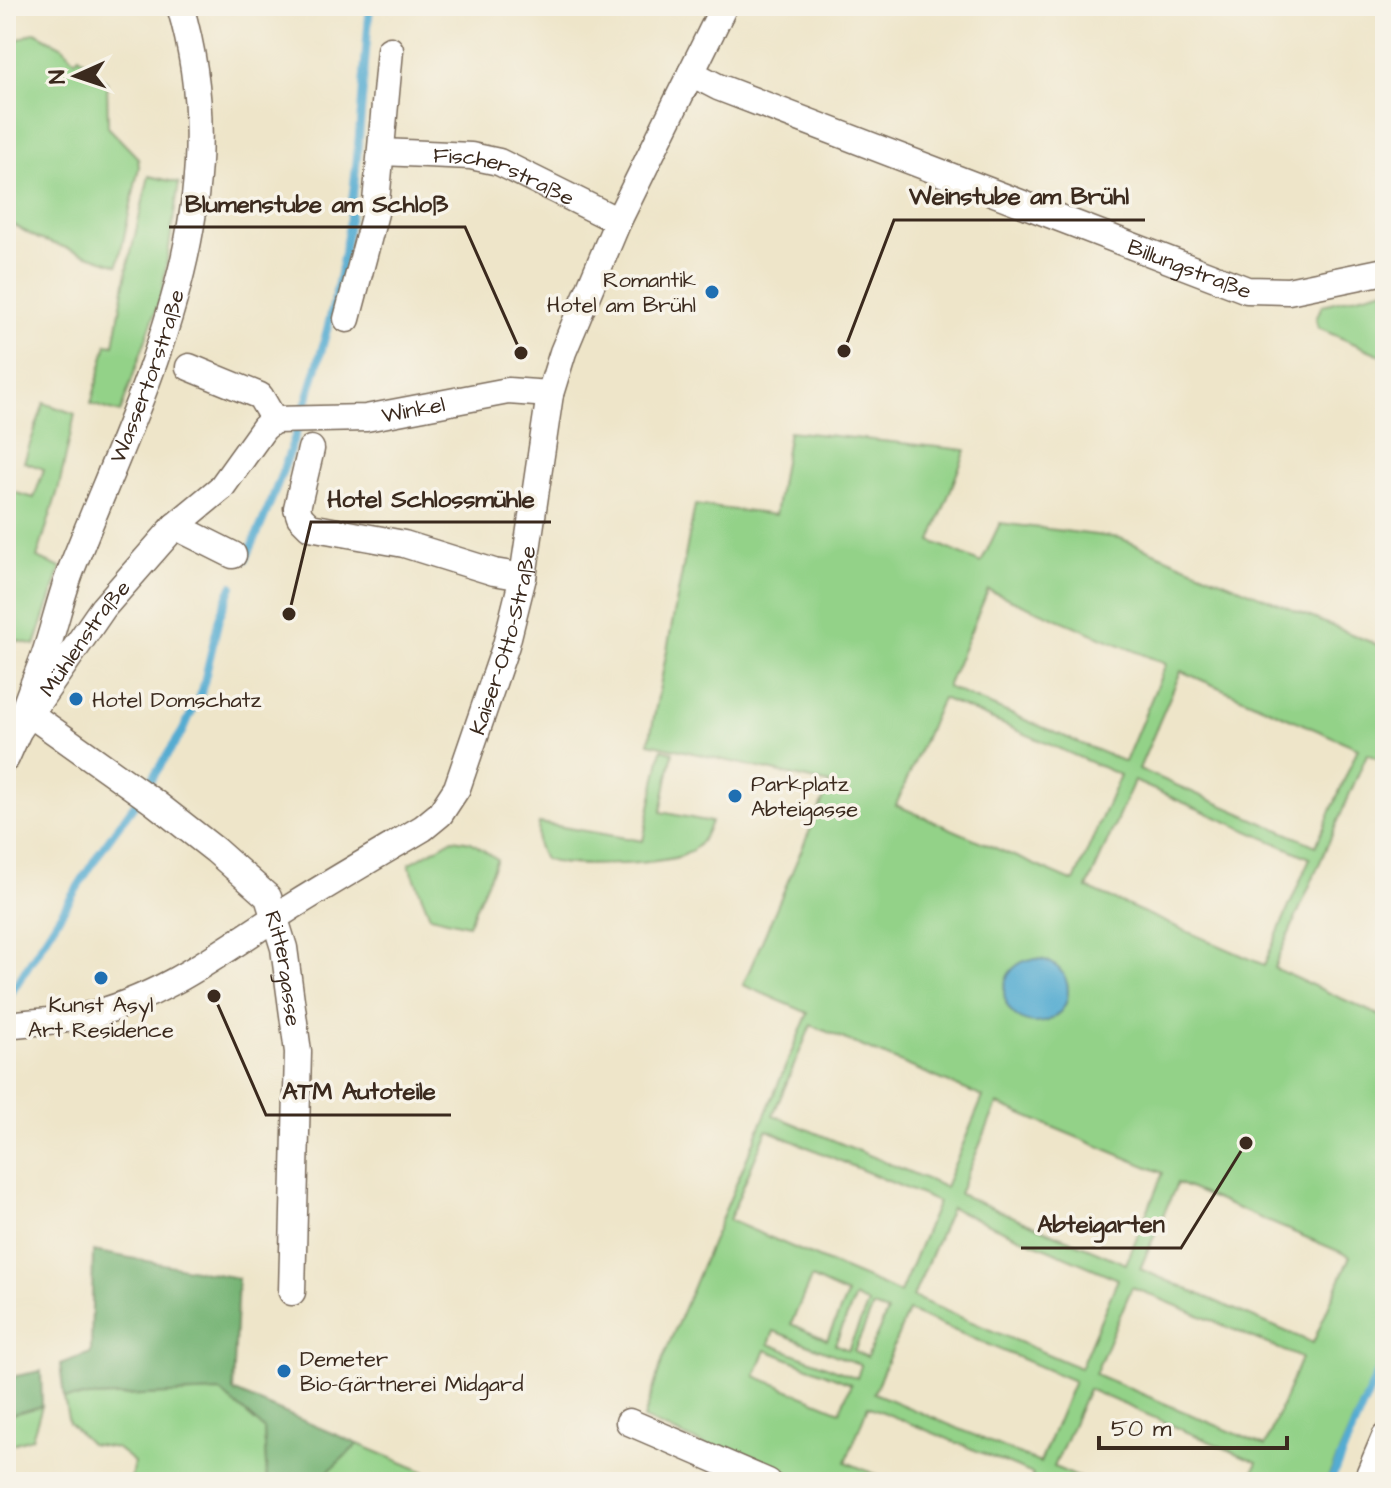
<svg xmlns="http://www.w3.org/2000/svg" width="1391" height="1488" viewBox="0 0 1391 1488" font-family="'Architects Daughter',sans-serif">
<rect width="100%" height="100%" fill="#f7f3e8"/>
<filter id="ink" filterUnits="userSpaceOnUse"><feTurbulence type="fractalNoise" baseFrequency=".0125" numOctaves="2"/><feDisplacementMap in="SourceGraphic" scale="16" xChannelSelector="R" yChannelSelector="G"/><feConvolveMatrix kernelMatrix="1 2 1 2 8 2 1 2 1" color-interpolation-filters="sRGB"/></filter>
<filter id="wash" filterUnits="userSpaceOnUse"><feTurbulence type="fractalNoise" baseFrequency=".006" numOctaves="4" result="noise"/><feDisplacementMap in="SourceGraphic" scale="32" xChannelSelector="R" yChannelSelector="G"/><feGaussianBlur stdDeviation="1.8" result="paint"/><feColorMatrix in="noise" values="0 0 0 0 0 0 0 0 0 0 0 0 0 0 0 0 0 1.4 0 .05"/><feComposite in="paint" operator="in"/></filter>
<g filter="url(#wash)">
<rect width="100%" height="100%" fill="#eee5c9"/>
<g fill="#93d288" stroke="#677e53" stroke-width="2" fill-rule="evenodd">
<polygon points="35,32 63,47 75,60 79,56 107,83 108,127 138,158 139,167 118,265 39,239 6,221 6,45"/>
<polygon points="149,176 179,183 162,293 120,413 91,404 107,344 114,345 128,265"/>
<polygon points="1385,289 1385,357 1318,328 1316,319 1322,305"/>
<polygon points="44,403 75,414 59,487 37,558 61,568 35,645 15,640 11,652 6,648 6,505 13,492 34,498 44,469 24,462"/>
<path d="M789,431L966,450L931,541L981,563L1000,523L1120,538L1385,648V762L1367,754L1274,968L1385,1018V1350L1326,1482H1249L1257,1462L1088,1389L1054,1467L1089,1482H1030L1033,1474L868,1406L846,1462L894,1482H791L644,1419L663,1358L808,1013L743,985L830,784L649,743L695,505L775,515ZM988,590L1166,664L1125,762L947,687ZM1181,671L1358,748L1316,846L1139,769ZM942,698L1120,775L1074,882L896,805ZM1134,781L1310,858L1264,965L1087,888ZM811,1025L983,1097L945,1187L773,1115ZM997,1104L1163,1173L1126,1264L959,1194ZM767,1130L938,1202L900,1293L729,1220ZM1177,1183L1350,1256L1313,1343L1140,1269ZM951,1208L1118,1279L1080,1368L913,1297ZM811,1278L847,1295L827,1340L791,1324ZM1132,1287L1301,1358L1265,1446L1095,1374ZM855,1298L868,1304L848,1350L835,1344ZM873,1307L887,1312L867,1357L854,1351ZM908,1311L1074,1381L1040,1463L874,1393ZM774,1331L861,1365L857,1378L769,1344ZM766,1350L851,1384L840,1411L755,1376Z"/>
<path d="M662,749L673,752L661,812L711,822C705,837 699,848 684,855C665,864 558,870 543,858L537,843L539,823L643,841Z"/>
<polygon points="453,839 471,842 497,859 468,925 430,916 409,864"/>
<polygon points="221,1392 264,1429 267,1482 130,1482 134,1462 116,1448 90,1444 69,1423 64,1398"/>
<polygon points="42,1406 32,1438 6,1446 6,1416"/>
<polygon points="358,1444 449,1482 317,1482"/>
</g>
<g fill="#76b474" stroke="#586f49" stroke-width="2">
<polygon points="93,1251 238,1278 233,1391 358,1444 317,1482 267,1482 264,1429 221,1392 64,1398 60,1364 91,1353"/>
<polygon points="41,1371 42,1406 6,1416 6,1378"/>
</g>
<circle fill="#54acd1" stroke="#486b78" stroke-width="2" cx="1036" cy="991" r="32"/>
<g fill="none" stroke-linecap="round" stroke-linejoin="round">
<g stroke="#54acd1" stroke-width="8">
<path d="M246,559C293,458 334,327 350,217C360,148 363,76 370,6"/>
<polyline points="6,1001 101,850 140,797 182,732 202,691 219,618 232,586"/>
<polyline points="1330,1482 1385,1356"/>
</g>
</g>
</g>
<g filter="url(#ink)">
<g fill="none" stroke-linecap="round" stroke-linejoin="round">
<defs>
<g id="minor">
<path id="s1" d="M691,73L718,87L1247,290L1288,291L1385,271"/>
<path id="s2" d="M382,152L471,156L499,162L618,221"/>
<polyline points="347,319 375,213 390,50"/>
<polyline points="189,367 260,396 274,420"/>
<path id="s3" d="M274,420L366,418L508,391L550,394"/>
<polyline points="311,449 297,508 300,517 310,527 404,544 494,572 523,577"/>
<polyline points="175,526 233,555"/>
<path id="s4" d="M30,714L155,803L215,850L268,897L284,948L298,1052L292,1292"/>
<path id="s5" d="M18,731C24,705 35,682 44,657C54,628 60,599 71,570C143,388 240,208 180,6"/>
<path id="s6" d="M6,758L18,731L103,608L175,526L221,488L264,428L274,420"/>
<path id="s7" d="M6,1025C32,1022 60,1021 85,1016C165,998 229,946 296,904C338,878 381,853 423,828L440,814L457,788L506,645L523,577L550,394L563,352L618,221L724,6"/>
<polyline points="629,1422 768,1482"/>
<polyline points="1366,1482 1385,1437"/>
</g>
</defs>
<use href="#minor" stroke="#7a6b5a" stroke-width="29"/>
<use href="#minor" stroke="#fff" stroke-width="26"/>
</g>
</g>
<g fill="#1f6fb2" stroke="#f7f3e8" stroke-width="3">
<circle cx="712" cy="292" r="8"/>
<circle cx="76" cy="699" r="8"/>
<circle cx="735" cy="796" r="8"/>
<circle cx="101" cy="978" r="8"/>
<circle cx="284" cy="1371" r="8"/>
</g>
<g text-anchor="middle" stroke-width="7" stroke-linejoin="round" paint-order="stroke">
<g font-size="22" fill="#3b2a1e" stroke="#f7f3e8">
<text dy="8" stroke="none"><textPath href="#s2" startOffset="126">Fischerstraße</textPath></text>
<text dy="8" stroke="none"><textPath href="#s1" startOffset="536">Billungstraße</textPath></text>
<text dy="8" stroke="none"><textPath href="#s5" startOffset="378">Wassertorstraße</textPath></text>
<text dy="8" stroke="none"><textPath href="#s3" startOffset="140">Winkel</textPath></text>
<text dy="8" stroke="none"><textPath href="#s6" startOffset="144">Mühlenstraße</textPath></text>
<text dy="8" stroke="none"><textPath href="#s7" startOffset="676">Kaiser-Otto-Straße</textPath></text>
<text dy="8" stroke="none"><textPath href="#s4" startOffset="374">Rittergasse</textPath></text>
</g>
<g font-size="22" fill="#3b2a1e" stroke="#f7f3e8" text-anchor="start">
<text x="696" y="287" text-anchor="end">Romantik<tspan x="696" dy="25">Hotel am Brühl</tspan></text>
<text x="92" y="707">Hotel Domschatz</text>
<text x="751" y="791">Parkplatz<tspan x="751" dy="25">Abteigasse</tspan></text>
<text x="101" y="1012" text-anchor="middle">Kunst Asyl<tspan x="101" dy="25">Art Residence</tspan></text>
<text x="300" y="1366">Demeter<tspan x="300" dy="25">Bio-Gärtnerei Midgard</tspan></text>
</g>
</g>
<path fill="none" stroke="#3b2a1e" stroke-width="3" d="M844 351L894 220H1145M521 353L465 227H169M289 614L311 522H551M214 996L266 1115H451M1246 1143L1181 1248H1021"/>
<g fill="#3b2a1e" stroke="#f7f3e8" stroke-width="3">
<circle cx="844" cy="351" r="8"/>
<circle cx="521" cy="353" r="8"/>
<circle cx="289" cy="614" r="8"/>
<circle cx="214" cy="996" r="8"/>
<circle cx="1246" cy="1143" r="8"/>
</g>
<g font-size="24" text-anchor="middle" font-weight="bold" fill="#3b2a1e" stroke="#f7f3e8" stroke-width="7" stroke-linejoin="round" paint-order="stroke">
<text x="1019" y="204">Weinstube am Brühl</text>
<text x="317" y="212">Blumenstube am Schloß</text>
<text x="431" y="507">Hotel Schlossmühle</text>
<text x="359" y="1099">ATM Autoteile</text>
<text x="1101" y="1232">Abteigarten</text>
</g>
<rect width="1391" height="1488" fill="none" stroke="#f7f3e8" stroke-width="32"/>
<g transform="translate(76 76) rotate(267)" stroke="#f7f3e8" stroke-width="6" paint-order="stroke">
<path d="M0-6L14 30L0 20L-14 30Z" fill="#3b2a1e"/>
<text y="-12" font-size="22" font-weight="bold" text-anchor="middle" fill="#3b2a1e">N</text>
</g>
<path d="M1099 1436v12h188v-12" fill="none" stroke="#3b2a1e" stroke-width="4"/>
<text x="1111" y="1436" font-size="24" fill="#3b2a1e" stroke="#f7f3e8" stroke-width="6" paint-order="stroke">50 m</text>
</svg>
